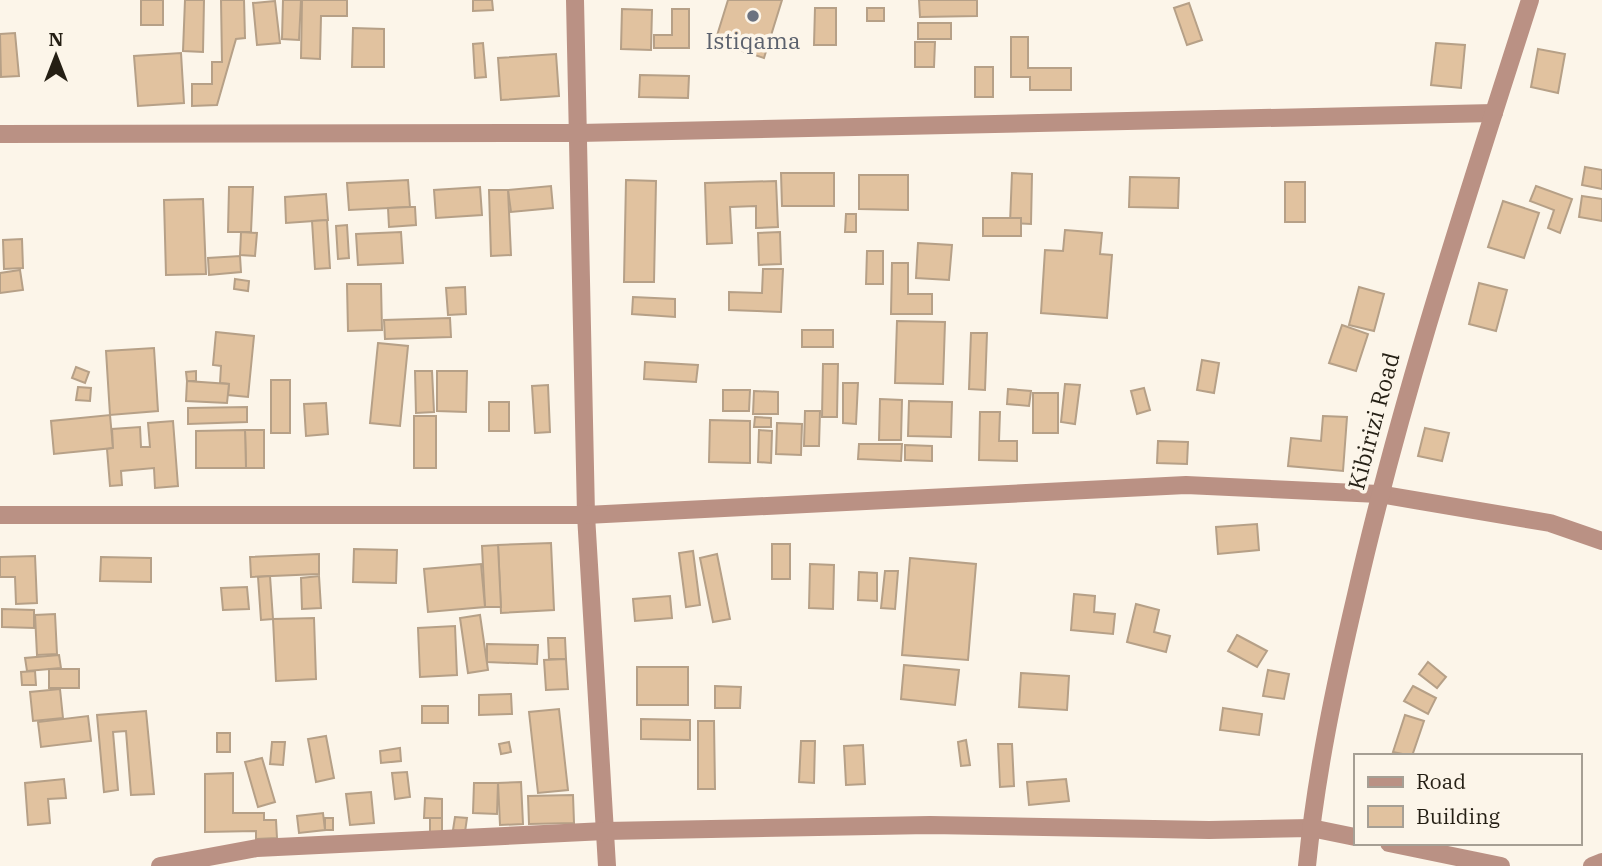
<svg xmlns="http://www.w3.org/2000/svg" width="1602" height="866" viewBox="0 0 1602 866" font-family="'IBM Plex Serif',serif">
<rect width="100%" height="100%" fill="#fcf5e9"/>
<g fill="#e1c29f" stroke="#b6a087" stroke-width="2">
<rect x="141" y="0" width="22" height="25"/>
<polygon points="185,0 204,0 203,52 183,51"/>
<polygon points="221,0 244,0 245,38 236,39 217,105 192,106 192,84 212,84 212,62 222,62"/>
<polygon points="283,0 301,0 299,40 282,39"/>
<polygon points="302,0 347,0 347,16 321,16 320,59 301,58"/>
<polygon points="473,0 492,0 493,10 473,11"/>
<polygon points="728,0 782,0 764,58 715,42"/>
<polygon points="919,0 977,0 977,16 920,17"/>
<polygon points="275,1 280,43 257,45 253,3"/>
<polygon points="1189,3 1202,40 1187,45 1174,8"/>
<polygon points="815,8 836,8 836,45 814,45"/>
<rect x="867" y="8" width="17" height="13"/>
<polygon points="622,9 652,10 651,50 621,49"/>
<polygon points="672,9 689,9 689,48 654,48 654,35 672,35"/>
<rect x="918" y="23" width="33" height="16"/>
<polygon points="353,28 384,29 384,67 352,67"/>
<polygon points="15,33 19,76 1,77 0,34"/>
<polygon points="1011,37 1028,37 1028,68 1071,68 1071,90 1030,90 1030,77 1011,77"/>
<polygon points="915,42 935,42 934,67 915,67"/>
<polygon points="483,43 486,77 475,78 473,44"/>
<polygon points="1436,43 1465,45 1461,88 1431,85"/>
<polygon points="1538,49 1565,54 1558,93 1531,87"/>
<polygon points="181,53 184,103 138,106 134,56"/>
<polygon points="556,54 559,96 501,100 498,58"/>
<rect x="975" y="67" width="18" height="30"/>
<polygon points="640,75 689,76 688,98 639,97"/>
<polygon points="1585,167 1602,170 1602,189 1582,185"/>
<polygon points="781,173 834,173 834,206 782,206"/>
<polygon points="1012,173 1032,174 1031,224 1010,223"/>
<polygon points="859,175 908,175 908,210 859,209"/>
<polygon points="1130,177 1179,178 1178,208 1129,207"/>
<polygon points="408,180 410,207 349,210 347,183"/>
<polygon points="626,180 656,181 654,282 624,282"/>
<polygon points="776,181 778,227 756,228 756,206 730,207 732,243 707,244 705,183"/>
<rect x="1285" y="182" width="20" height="40"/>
<polygon points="551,186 553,208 511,212 508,190"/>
<polygon points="1536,186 1572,199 1560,233 1548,228 1554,210 1530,201"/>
<polygon points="229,187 253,187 251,232 228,232"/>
<polygon points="480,187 482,215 436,218 434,190"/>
<polygon points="489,190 508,190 511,255 491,256"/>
<polygon points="326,194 328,220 286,223 285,197"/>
<polygon points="1582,196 1602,199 1602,221 1579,217"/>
<polygon points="203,199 206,274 166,275 164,200"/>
<polygon points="1503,201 1539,213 1524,258 1488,247"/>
<polygon points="410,207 415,207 416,225 389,227 388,208"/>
<polygon points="846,214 856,214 856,232 845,232"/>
<rect x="983" y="218" width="38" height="18"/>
<polygon points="327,220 330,268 315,269 312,221"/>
<polygon points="347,225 349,258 338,259 336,226"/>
<polygon points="1065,230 1102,233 1100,254 1112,255 1107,318 1041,313 1045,250 1063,251"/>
<polygon points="241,232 257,233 255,256 240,255"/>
<polygon points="401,232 403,263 358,265 356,234"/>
<polygon points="780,232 781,264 759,265 758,233"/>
<polygon points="22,239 23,268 4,269 3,240"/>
<polygon points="918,243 952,245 949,280 916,278"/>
<polygon points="867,251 883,251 883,284 866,284"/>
<polygon points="240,256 241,272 209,275 208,258"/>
<polygon points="892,263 908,263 908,294 932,294 932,314 891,314"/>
<polygon points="763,269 783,269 781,312 729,310 729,292 762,293"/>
<polygon points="20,270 23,290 0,293 0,273"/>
<polygon points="235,279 249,281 248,291 234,289"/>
<polygon points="1479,283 1507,290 1496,331 1469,324"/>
<polygon points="347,284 381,284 382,330 348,331"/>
<polygon points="465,287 466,314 448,315 446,288"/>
<polygon points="1359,287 1384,294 1374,331 1349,325"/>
<polygon points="633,297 675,299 675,317 632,314"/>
<polygon points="450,318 451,337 385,339 384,320"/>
<polygon points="897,321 945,322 943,384 895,383"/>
<polygon points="1342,325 1368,334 1356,371 1329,363"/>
<rect x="802" y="330" width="31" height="17"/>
<polygon points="216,332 254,336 248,397 228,395 229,384 220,383 221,366 213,365"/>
<polygon points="971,333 987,333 985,390 969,389"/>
<polygon points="378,343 408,346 400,426 370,423"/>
<polygon points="154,348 158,411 110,415 106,351"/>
<polygon points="1202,360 1219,363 1214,393 1197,390"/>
<polygon points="645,362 698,365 696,382 644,379"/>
<polygon points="823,364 838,364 837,417 822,417"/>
<polygon points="76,367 89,372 85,383 72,378"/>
<polygon points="196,371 196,381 187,381 186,372"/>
<polygon points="415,371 432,371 434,412 416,413"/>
<polygon points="437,371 467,371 466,412 437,411"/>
<rect x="271" y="380" width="19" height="53"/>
<polygon points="187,381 229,384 227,403 186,401"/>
<polygon points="843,383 858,383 856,424 843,423"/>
<polygon points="1065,384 1080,385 1075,424 1061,422"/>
<polygon points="548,385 550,432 535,433 532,386"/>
<polygon points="78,387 91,388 90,401 76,400"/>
<polygon points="1144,388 1150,410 1137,414 1131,391"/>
<polygon points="1008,389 1031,391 1029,406 1007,404"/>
<polygon points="723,390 750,390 749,411 723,411"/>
<polygon points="754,391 778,392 778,414 753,414"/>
<rect x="1033" y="393" width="25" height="40"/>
<polygon points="880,399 902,400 901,440 879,440"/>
<polygon points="909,401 952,402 951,437 908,436"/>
<rect x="489" y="402" width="20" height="29"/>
<polygon points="326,403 328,434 306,436 304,404"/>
<polygon points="247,407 247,422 188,424 188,408"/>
<polygon points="805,411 820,411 819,446 804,446"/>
<polygon points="980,412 1000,412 999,441 1017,441 1017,461 979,460"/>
<polygon points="110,415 113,448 54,454 51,421"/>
<rect x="414" y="416" width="22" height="52"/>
<polygon points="1323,416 1347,417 1343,471 1288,466 1291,438 1321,441"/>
<polygon points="755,417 771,418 771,427 754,427"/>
<polygon points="710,420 750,421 750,463 709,462"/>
<polygon points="173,421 178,486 155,488 154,468 121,471 122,485 110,486 107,449 113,448 112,429 140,427 141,447 150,447 148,423"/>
<polygon points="777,423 802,424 801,455 776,454"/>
<polygon points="1425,428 1449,433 1442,461 1418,456"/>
<polygon points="245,430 264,430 264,468 246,468"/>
<polygon points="245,430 246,468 196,468 196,431"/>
<polygon points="759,430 772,431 771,463 758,462"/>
<polygon points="1158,441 1188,442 1187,464 1157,463"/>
<polygon points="859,444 902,444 901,461 858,459"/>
<polygon points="905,445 932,446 932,461 905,460"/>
<polygon points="1257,524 1259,550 1218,554 1216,527"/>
<polygon points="551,543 554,610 501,613 498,545"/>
<rect x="772" y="544" width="18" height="35"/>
<polygon points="498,545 501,607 485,607 482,546"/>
<polygon points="354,549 397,550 396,583 353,582"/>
<polygon points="693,551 700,605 686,607 679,553"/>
<polygon points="319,554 319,574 251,577 250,557"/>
<polygon points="717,554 730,619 713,622 700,558"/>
<polygon points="35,556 37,603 16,604 15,577 0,577 0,557"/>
<polygon points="101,557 151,558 151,582 100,581"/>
<polygon points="910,558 976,564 968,660 902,655"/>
<polygon points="481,564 485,607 428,612 424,569"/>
<polygon points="810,564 834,565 833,609 809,608"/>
<polygon points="885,571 898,571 895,609 881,608"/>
<polygon points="859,572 877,573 877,601 858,600"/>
<polygon points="270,576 273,619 261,620 258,577"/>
<polygon points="319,576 321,608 302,609 301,578"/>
<polygon points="247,587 249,609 223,610 221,588"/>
<polygon points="1074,594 1095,596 1094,612 1115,614 1113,634 1071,630"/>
<polygon points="670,596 672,618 635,621 633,599"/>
<polygon points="1136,604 1159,610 1154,632 1170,636 1166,652 1127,642"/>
<polygon points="2,609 34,610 34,628 2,627"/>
<polygon points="55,614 57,654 37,655 35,615"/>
<polygon points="480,615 488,670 468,673 460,618"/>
<polygon points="314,618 316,679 276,681 273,619"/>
<polygon points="455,626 457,675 420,677 418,628"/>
<polygon points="1237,635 1267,651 1257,667 1228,651"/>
<polygon points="548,638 565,638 566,659 549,659"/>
<polygon points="487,644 538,645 537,664 487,662"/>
<polygon points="59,655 61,668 27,671 25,658"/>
<polygon points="566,659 568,689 546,690 544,660"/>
<polygon points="1428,662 1446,677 1437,688 1419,674"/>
<polygon points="904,665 959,670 955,705 901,699"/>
<rect x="637" y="667" width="51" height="38"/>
<rect x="49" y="669" width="30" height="19"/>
<polygon points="1268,670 1289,674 1284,699 1263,696"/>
<polygon points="35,671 36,685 22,685 21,672"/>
<polygon points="1021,673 1069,676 1067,710 1019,707"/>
<polygon points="715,686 741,687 740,708 715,708"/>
<polygon points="1413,686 1436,698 1428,714 1404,701"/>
<polygon points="60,689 63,718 33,721 30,692"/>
<polygon points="511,694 512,714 479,715 479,695"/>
<rect x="422" y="706" width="26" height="17"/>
<polygon points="1223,708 1262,714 1259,735 1220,730"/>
<polygon points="559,709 568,790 538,793 529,712"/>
<polygon points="146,711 154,794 131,795 126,731 113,732 118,790 104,792 97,715"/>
<polygon points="1405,715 1424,721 1412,756 1393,752"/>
<polygon points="88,716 91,741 41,747 38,722"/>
<polygon points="641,719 690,720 690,740 641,739"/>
<polygon points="698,721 714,721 715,789 698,789"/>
<rect x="217" y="733" width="13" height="19"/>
<polygon points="326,736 334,778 316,782 308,739"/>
<polygon points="966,740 970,765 961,766 958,742"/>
<polygon points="801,741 815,741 814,783 799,782"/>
<polygon points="272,742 285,742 283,765 270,764"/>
<polygon points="509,742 511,752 501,754 499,744"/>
<polygon points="998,744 1012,744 1014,786 1000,787"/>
<polygon points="863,745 865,784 846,785 844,746"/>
<polygon points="400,748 401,761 381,763 380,751"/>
<polygon points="262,758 275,802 258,807 245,762"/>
<polygon points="407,772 410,797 395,799 392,773"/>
<polygon points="233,773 233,813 264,813 264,820 276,820 277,838 256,839 256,831 205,832 205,774"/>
<polygon points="64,779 66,798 48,799 50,823 28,825 25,783"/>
<polygon points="1066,779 1069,801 1029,805 1027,782"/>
<polygon points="521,782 523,824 500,825 498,783"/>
<polygon points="474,783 498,783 497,814 473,813"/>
<polygon points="371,792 374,823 350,825 346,794"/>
<polygon points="573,795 574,823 529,824 528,796"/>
<polygon points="425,798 442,799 442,818 424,818"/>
<polygon points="323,813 325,830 299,833 297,816"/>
<polygon points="455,817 467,818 465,832 453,830"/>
<rect x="325" y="818" width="8" height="12"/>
<polygon points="430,818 442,818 442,832 430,833"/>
</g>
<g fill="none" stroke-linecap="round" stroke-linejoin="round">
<g stroke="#ba9184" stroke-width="18">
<polyline points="575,0 586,515 607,866"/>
<polyline points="0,134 579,133 1494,113"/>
<polyline points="0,515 586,515 1186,485 1379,494 1550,523 1602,541"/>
<polyline points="1389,843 1501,866"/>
<polyline points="160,866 257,848 605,831 930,825 1209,830 1311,828 1355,837"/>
<path d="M1307,866C1316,774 1335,684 1356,595C1402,393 1467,197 1530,0"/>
<polyline points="1592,866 1602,862"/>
</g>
</g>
<circle fill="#6b7280" stroke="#fcf5e9" stroke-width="2.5" cx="753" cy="16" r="7"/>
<g text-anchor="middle" stroke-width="7" stroke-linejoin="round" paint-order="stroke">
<g font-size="23" fill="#5b616d" stroke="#fcf5e9">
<text x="753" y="49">Istiqama</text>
</g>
<g font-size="23" fill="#251f14" stroke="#fcf5e9">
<text transform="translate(1374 421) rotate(-75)" y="8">Kibirizi Road</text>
</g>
</g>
<rect x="1354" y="754" width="228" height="91" fill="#fcf5e9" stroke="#a69f94" stroke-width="2"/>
<rect x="1368" y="777" width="35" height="10" fill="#ba9184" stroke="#a69f94" stroke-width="2"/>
<text x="1416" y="789" font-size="21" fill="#251f14">Road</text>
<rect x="1368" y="806" width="35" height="21" fill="#e1c29f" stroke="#a69f94" stroke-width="2"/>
<text x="1416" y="824" font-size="21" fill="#251f14">Building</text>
<g transform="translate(56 56)" stroke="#fcf5e9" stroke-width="5" paint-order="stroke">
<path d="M0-5L12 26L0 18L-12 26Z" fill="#251f14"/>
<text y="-10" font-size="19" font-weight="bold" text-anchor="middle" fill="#251f14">N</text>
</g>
</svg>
